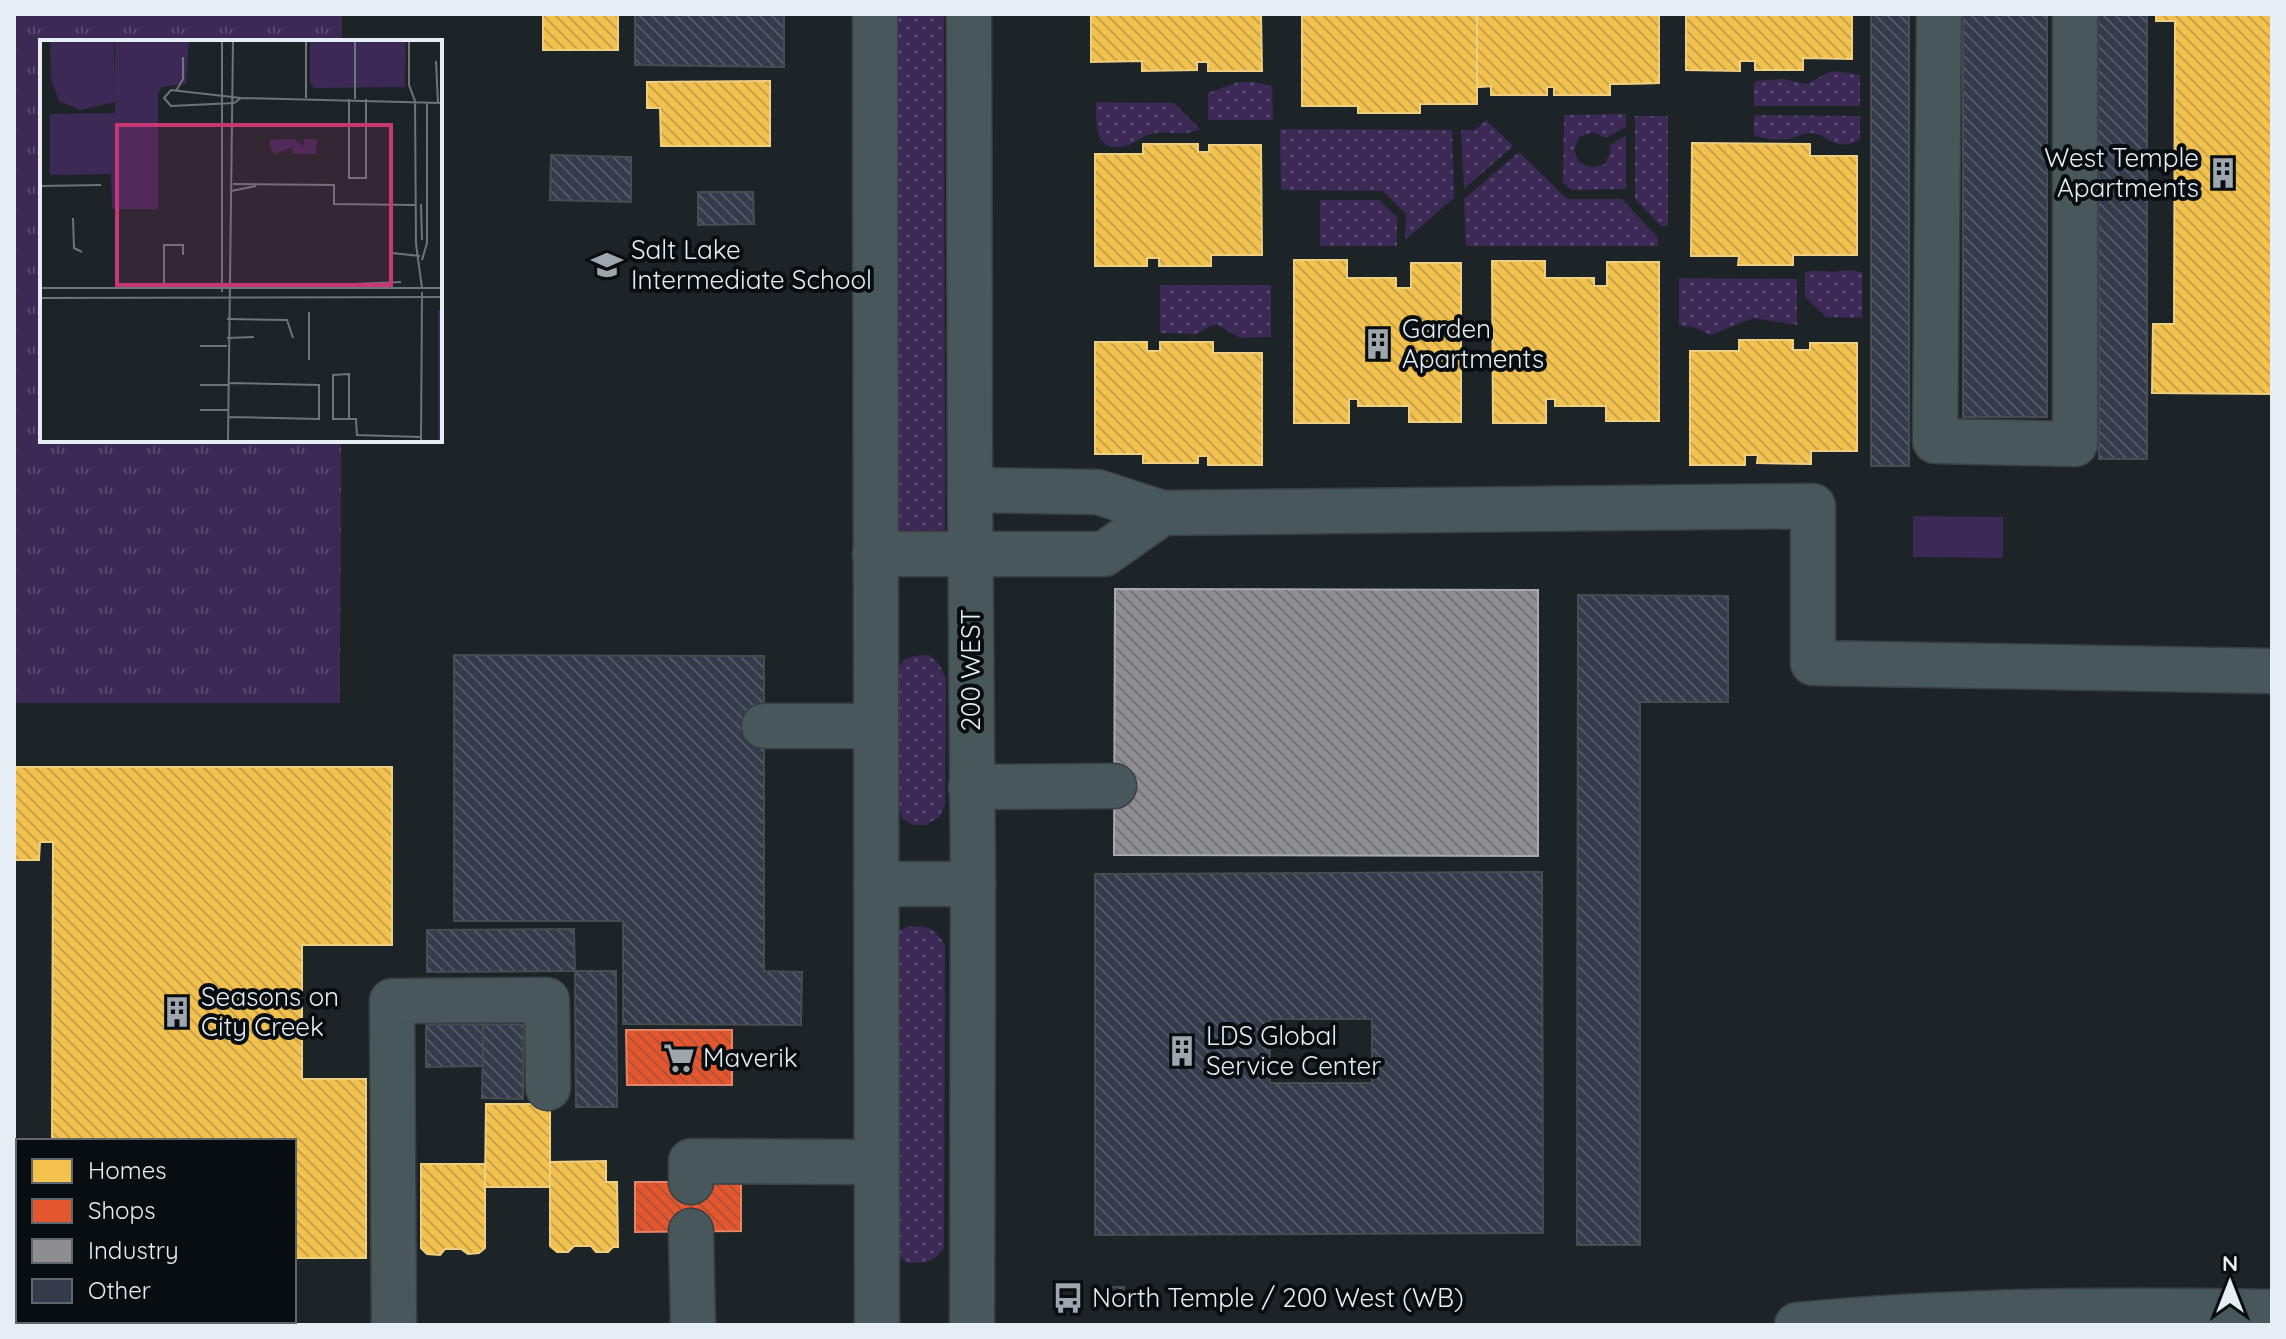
<svg xmlns="http://www.w3.org/2000/svg" width="2286" height="1339" viewBox="0 0 2286 1339" font-family="Quicksand,sans-serif">
<defs>
<pattern id="grass-dots" width="8" height="8" patternUnits="userSpaceOnUse" patternTransform="scale(2)"><rect width="8" height="8" fill="#3c2956"/><path d="M2 2h.1M6 6h.1" fill="none" stroke="#58486f" stroke-width="1.8" stroke-linecap="round"/></pattern>
<pattern id="park-tufts" width="24" height="20" patternUnits="userSpaceOnUse" patternTransform="scale(2)"><rect width="24" height="20" fill="#3c2956"/><path d="M3 7l-1-3M5 7V3M7 7l1-3M15 17l-1-3M17 17v-4M19 17l1-3" fill="none" stroke="#58486f"/></pattern>
<pattern id="homes-back-hatch" width="6" height="6" patternUnits="userSpaceOnUse" patternTransform="scale(2)"><rect width="6" height="6" fill="#f2c14e"/><path d="M-1 5l2 2M0 0l6 6M5-1l2 2" fill="none" stroke="#c6a24d"/></pattern>
<pattern id="shops-back-hatch" width="6" height="6" patternUnits="userSpaceOnUse" patternTransform="scale(2)"><rect width="6" height="6" fill="#e4572e"/><path d="M-1 5l2 2M0 0l6 6M5-1l2 2" fill="none" stroke="#b45236"/></pattern>
<pattern id="industry-back-hatch" width="6" height="6" patternUnits="userSpaceOnUse" patternTransform="scale(2)"><rect width="6" height="6" fill="#8d8d92"/><path d="M-1 5l2 2M0 0l6 6M5-1l2 2" fill="none" stroke="#737478"/></pattern>
<pattern id="building-back-hatch" width="6" height="6" patternUnits="userSpaceOnUse" patternTransform="scale(2)"><rect width="6" height="6" fill="#343b4b"/><path d="M-1 5l2 2M0 0l6 6M5-1l2 2" fill="none" stroke="#515866"/></pattern>
</defs>
<rect width="100%" height="100%" fill="#1c2428"/>
<g fill="url(#grass-dots)">
<polygon points="895,14 944,14 945,533 909,548 896,531"/>
<polygon points="1835,71 1860,75 1860,106 1754,106 1754,83 1756,81 1783,79 1807,84 1827,73"/>
<polygon points="1238,82 1253,82 1272,86 1273,120 1208,120 1208,93"/>
<path d="M1096,102L1174,103L1200,129C1181,138 1168,129 1151,134C1143,136 1136,143 1128,145C1094,156 1096,124 1096,102Z"/>
<polygon points="1626,114 1626,127 1606,138 1593,132 1579,137 1574,151 1579,162 1592,168 1605,164 1611,150 1609,146 1626,135 1626,189 1571,190 1563,182 1564,115"/>
<path d="M1754,115L1860,116V140C1833,153 1830,134 1811,133C1804,133 1799,136 1792,138C1782,141 1763,140 1754,135Z"/>
<polygon points="1635,116 1668,116 1668,226 1661,226 1635,199"/>
<polygon points="1486,120 1513,146 1464,189 1461,130 1475,130"/>
<polygon points="1280,129 1452,130 1454,198 1405,240 1406,214 1383,191 1281,190"/>
<polygon points="1519,152 1567,199 1622,199 1658,238 1658,246 1466,246 1464,199"/>
<polygon points="1320,200 1379,200 1397,217 1397,246 1320,246"/>
<path d="M1847,270L1862,272V318L1826,317L1805,297V272C1819,269 1831,274 1847,270Z"/>
<polygon points="1679,278 1797,279 1797,325 1754,318 1710,335 1696,328 1679,325"/>
<polygon points="1160,285 1271,285 1271,337 1240,338 1218,325 1210,326 1197,334 1160,333"/>
<path d="M929,655L939,664L946,679L945,806L939,817L926,825H912L902,818L898,805L896,673C902,656 912,656 929,655Z"/>
<path d="M909,926C929,927 934,927 945,945L944,1248C933,1263 925,1263 907,1263L898,1255L894,942L899,931Z"/>
</g>
<polygon fill="url(#park-tufts)" points="14,14 342,14 342,42 42,42 42,440 341,440 340,703 14,703"/>
<polygon fill="#3c2956" points="1913,516 2003,517 2003,558 1913,557"/>
<g fill="url(#homes-back-hatch)" stroke="#eece80" stroke-width="2">
<rect x="543" y="14" width="75" height="36"/>
<polygon points="1091,14 1261,14 1262,71 1208,71 1208,62 1197,62 1197,70 1142,71 1142,61 1091,62"/>
<polygon points="1302,14 1659,14 1659,83 1610,84 1610,95 1554,95 1554,87 1547,87 1547,95 1491,95 1491,86 1477,87 1477,104 1420,104 1420,113 1358,113 1358,106 1302,106"/>
<polygon points="1302,14 1477,14 1477,104 1420,104 1420,113 1358,113 1358,106 1302,106"/>
<polygon points="1477,14 1659,14 1659,83 1610,84 1610,95 1554,95 1554,87 1547,87 1547,95 1491,95 1491,86 1477,87"/>
<polygon points="1686,14 1852,14 1852,59 1803,58 1803,70 1755,70 1755,61 1740,61 1740,71 1686,70"/>
<polygon points="2156,14 2272,14 2272,394 2152,393 2153,324 2174,324 2175,21 2156,21"/>
<polygon points="770,81 770,146 661,146 660,108 647,108 647,82"/>
<polygon points="1692,143 1810,144 1810,156 1857,156 1857,255 1793,255 1793,265 1738,265 1739,256 1691,256"/>
<polygon points="1143,144 1198,144 1198,152 1209,152 1209,145 1261,145 1262,255 1211,255 1211,266 1159,266 1159,258 1147,258 1147,266 1095,266 1095,154 1143,154"/>
<polygon points="1294,260 1347,260 1347,278 1396,278 1396,288 1411,288 1411,263 1461,263 1461,422 1409,422 1409,406 1358,406 1358,399 1349,399 1349,423 1294,423"/>
<polygon points="1492,261 1545,261 1545,278 1594,278 1594,286 1607,286 1607,262 1659,262 1659,421 1606,421 1606,406 1555,406 1555,399 1546,399 1546,423 1493,423"/>
<polygon points="1739,340 1793,340 1793,350 1810,350 1810,343 1857,343 1857,451 1811,451 1811,464 1757,463 1758,455 1745,455 1745,465 1690,465 1690,351 1739,351"/>
<polygon points="1095,342 1147,342 1147,351 1160,351 1160,342 1213,342 1213,353 1262,353 1262,465 1208,465 1208,456 1198,456 1198,463 1143,463 1143,454 1095,454"/>
<polygon points="14,767 392,767 392,945 302,945 302,1079 366,1079 366,1258 294,1258 294,1141 52,1141 53,842 40,842 39,860 14,860"/>
<polygon points="486,1104 550,1104 550,1187 485,1187"/>
<polygon points="606,1161 606,1182 617,1182 618,1247 613,1247 608,1252 596,1252 591,1246 574,1246 568,1252 557,1252 550,1246 550,1162"/>
<polygon points="421,1164 485,1164 485,1248 479,1253 468,1254 461,1249 445,1249 440,1255 427,1254 421,1248"/>
</g>
<g fill="url(#shops-back-hatch)" stroke="#e48469" stroke-width="2">
<polygon points="626,1030 732,1030 732,1085 627,1085"/>
<polygon points="635,1182 741,1182 741,1231 635,1232"/>
</g>
<polygon fill="url(#industry-back-hatch)" stroke="#a7aaaf" stroke-width="2" points="1115,589 1538,590 1538,856 1114,855"/>
<g fill="url(#building-back-hatch)" stroke="#474c51" stroke-width="2" fill-rule="evenodd">
<polygon points="635,14 784,14 784,67 635,65"/>
<rect x="1871" y="14" width="38" height="452"/>
<rect x="1963" y="14" width="84" height="403"/>
<polygon points="2098,14 2147,14 2147,459 2099,459"/>
<polygon points="551,155 631,157 631,202 550,200"/>
<polygon points="698,192 753,192 754,224 698,225"/>
<polygon points="1578,595 1728,596 1728,702 1640,702 1640,1245 1577,1245"/>
<polygon points="454,655 764,656 764,971 802,972 801,1025 623,1024 623,921 454,921"/>
<path d="M1542,872L1543,1233L1095,1235V874ZM1270,1019H1372V1083H1270Z"/>
<polygon points="574,929 575,971 427,972 427,930"/>
<polygon points="575,971 616,971 617,1107 576,1107"/>
<polygon points="483,1024 524,1025 523,1099 482,1098"/>
<polygon points="483,1024 483,1066 426,1067 426,1025"/>
<rect x="1108" y="1287" width="16" height="12"/>
</g>
<g fill="none" stroke-linecap="round" stroke-linejoin="round">
<defs>
<g id="minor">
<polyline points="875,14 877,1325"/>
<polyline points="969,14 970,490 973,884 972,1325"/>
<polyline points="1939,14 1935,441 2075,444 2075,14"/>
<polyline points="970,490 1098,492 1162,513 1813,506 1813,663 2272,671"/>
<polyline points="875,554 1104,554 1162,513"/>
<polyline points="764,726 875,726"/>
<polyline points="971,787 1114,786"/>
<polyline points="876,884 973,884"/>
<polyline points="691,1182 691,1161 877,1162"/>
<polyline points="691,1231 693,1325"/>
<polyline points="115,1325 115,1321"/>
<polyline points="394,1325 392,1001 547,1000 548,1088"/>
<path d="M1797,1325C1955,1310 2114,1309 2272,1312"/>
</g>
</defs>
<use href="#minor" stroke="#393f44" stroke-width="47"/>
<use href="#minor" stroke="#47575a" stroke-width="44"/>
</g>
<defs>
<symbol id="building-bare" viewBox="-9 -9 18 18"><path d="M-4-6H4V6H1V3H-1V6H-4ZM-2.5-4.3h1.7v1.8h-1.7ZM.8-4.3h1.7v1.8H.8ZM-2.5-1h1.7V.8h-1.7ZM.8-1h1.7V.8H.8Z" fill="#9ea7ad" stroke="#070d11" stroke-width="2.5" paint-order="stroke"/></symbol>
<symbol id="school-bare" viewBox="-9 -9 18 18"><path d="M0-5L7-2L0 1L-7-2ZM-4 1L0 2.5L4 1V4Q0 6-4 4Z" fill="#9ea7ad" stroke="#070d11" stroke-width="2.5" paint-order="stroke"/></symbol>
<symbol id="supermarket-bare" viewBox="-9 -9 18 18"><path d="M-6-5.5h2.5l.6 2H6L4.5 2H-2.5L-4.4-4H-6ZM-1.5 3.2a1.3 1.3 0 1 0 .1 0ZM3 3.2a1.3 1.3 0 1 0 .1 0Z" fill="#9ea7ad" stroke="#070d11" stroke-width="2.5" paint-order="stroke"/></symbol>
<symbol id="bus-bare" viewBox="-9 -9 18 18"><path d="M-5-6H5V4H4V6H2V4H-2V6H-4V4H-5ZM-3.5-4V0h7V-4ZM-3.5 1.2v1.5H-2V1.2ZM2 1.2v1.5H3.5V1.2Z" fill="#9ea7ad" stroke="#070d11" stroke-width="2.5" paint-order="stroke"/></symbol>
</defs>
<g fill-rule="evenodd">
<use href="#building-bare" x="2201" y="151" width="44" height="44"/>
<use href="#school-bare" x="585" y="243" width="44" height="44"/>
<use href="#building-bare" x="1356" y="322" width="44" height="44"/>
<use href="#building-bare" x="155" y="990" width="44" height="44"/>
<use href="#building-bare" x="1160" y="1029" width="44" height="44"/>
<use href="#supermarket-bare" x="657" y="1036" width="44" height="44"/>
<use href="#bus-bare" x="1046" y="1276" width="44" height="44"/>
</g>
<g text-anchor="middle" stroke-width="8" stroke-linejoin="round" paint-order="stroke">
<g font-size="26" fill="#e4eef4" stroke="#070d11" text-anchor="start">
<text x="2199" y="167" text-anchor="end">West Temple<tspan x="2199" dy="30">Apartments</tspan></text>
<text x="631" y="259">Salt Lake<tspan x="631" dy="30">Intermediate School</tspan></text>
<text x="1402" y="338">Garden<tspan x="1402" dy="30">Apartments</tspan></text>
<text x="201" y="1006">Seasons on<tspan x="201" dy="30">City Creek</tspan></text>
<text x="1206" y="1045">LDS Global<tspan x="1206" dy="30">Service Center</tspan></text>
<text x="703" y="1067">Maverik</text>
<text x="1092" y="1307">North Temple / 200 West (WB)</text>
</g>
<g font-size="26" fill="#e4eef4" stroke="#070d11">
<text transform="translate(971 670) rotate(-90)" y="9">200 WEST</text>
</g>
</g>
<g transform="translate(40 40)">
<rect width="402" height="402" fill="#1c2428"/>
<path d="M366,0L365,47L274,48L270,42V1ZM255,99L264,107V99H277L276,114H253L252,107L235,114L230,108V100Z" fill="#3c2956"/>
<path d="M75,0H149L146,44L121,47L118,56V169H72L71,134L10,135V74L75,73ZM365,0V43H322V1ZM398,270H402V402L398,401Z" fill="#3c2956"/>
<path d="M74,0L75,62L40,70L19,61L11,40L10,0ZM84,0H133L107,10L84,9ZM70,80L67,131L15,132L18,110L30,88L44,81Z" fill="#3c2956"/>
<path fill="none" stroke="#6c757a" stroke-width="2" d="M182,0V252M266,0V58M315,0V59M369,0V45L375,61L376,204L382,248M396,21L398,63M136,51L143,39V17M201,58L194,63L131,66L124,58L131,50L201,58L402,63M309,59V138H326V59M193,144L294,145V164L375,165M0,146L61,145M191,151L216,146M381,164L382,200M33,178L34,208L42,212M352,213L380,216M382,220L387,203V63M290,245L361,242M124,247V205H143V215M0,248H402M0,258L402,257M187,279L247,280L253,298M187,298L214,297M160,306H187M269,320V272M188,343L279,345V379L188,377M160,345H188M160,370H188M309,379V334L293,335V379H316L317,395L381,397M188,402L193,0M381,402L382,252"/>
<path fill="#c73872" fill-opacity="0.15" stroke="#c73872" stroke-width="4" d="M77,85H351V245H77Z"/>
<rect width="402" height="402" fill="none" stroke="#e4eef4" stroke-width="4"/>
</g>
<rect width="2286" height="1339" fill="none" stroke="#e4eef4" stroke-width="32"/>
<rect x="16" y="1139" width="280" height="184" fill="#070d11" stroke="#5f676c" stroke-width="2"/>
<rect x="32" y="1159" width="40" height="24" fill="#f2c14e" stroke="#5f676c" stroke-width="2"/>
<text x="88" y="1179" font-size="24" fill="#e4eef4">Homes</text>
<rect x="32" y="1199" width="40" height="24" fill="#e4572e" stroke="#5f676c" stroke-width="2"/>
<text x="88" y="1219" font-size="24" fill="#e4eef4">Shops</text>
<rect x="32" y="1239" width="40" height="24" fill="#8d8d92" stroke="#5f676c" stroke-width="2"/>
<text x="88" y="1259" font-size="24" fill="#e4eef4">Industry</text>
<rect x="32" y="1279" width="40" height="24" fill="#343b4b" stroke="#5f676c" stroke-width="2"/>
<text x="88" y="1299" font-size="24" fill="#e4eef4">Other</text>
<g transform="translate(2230 1283)" stroke="#070d11" stroke-width="6" paint-order="stroke">
<path d="M0-6L14 30L0 20L-14 30Z" fill="#e4eef4"/>
<text y="-12" font-size="22" font-weight="bold" text-anchor="middle" fill="#e4eef4">N</text>
</g>
</svg>
